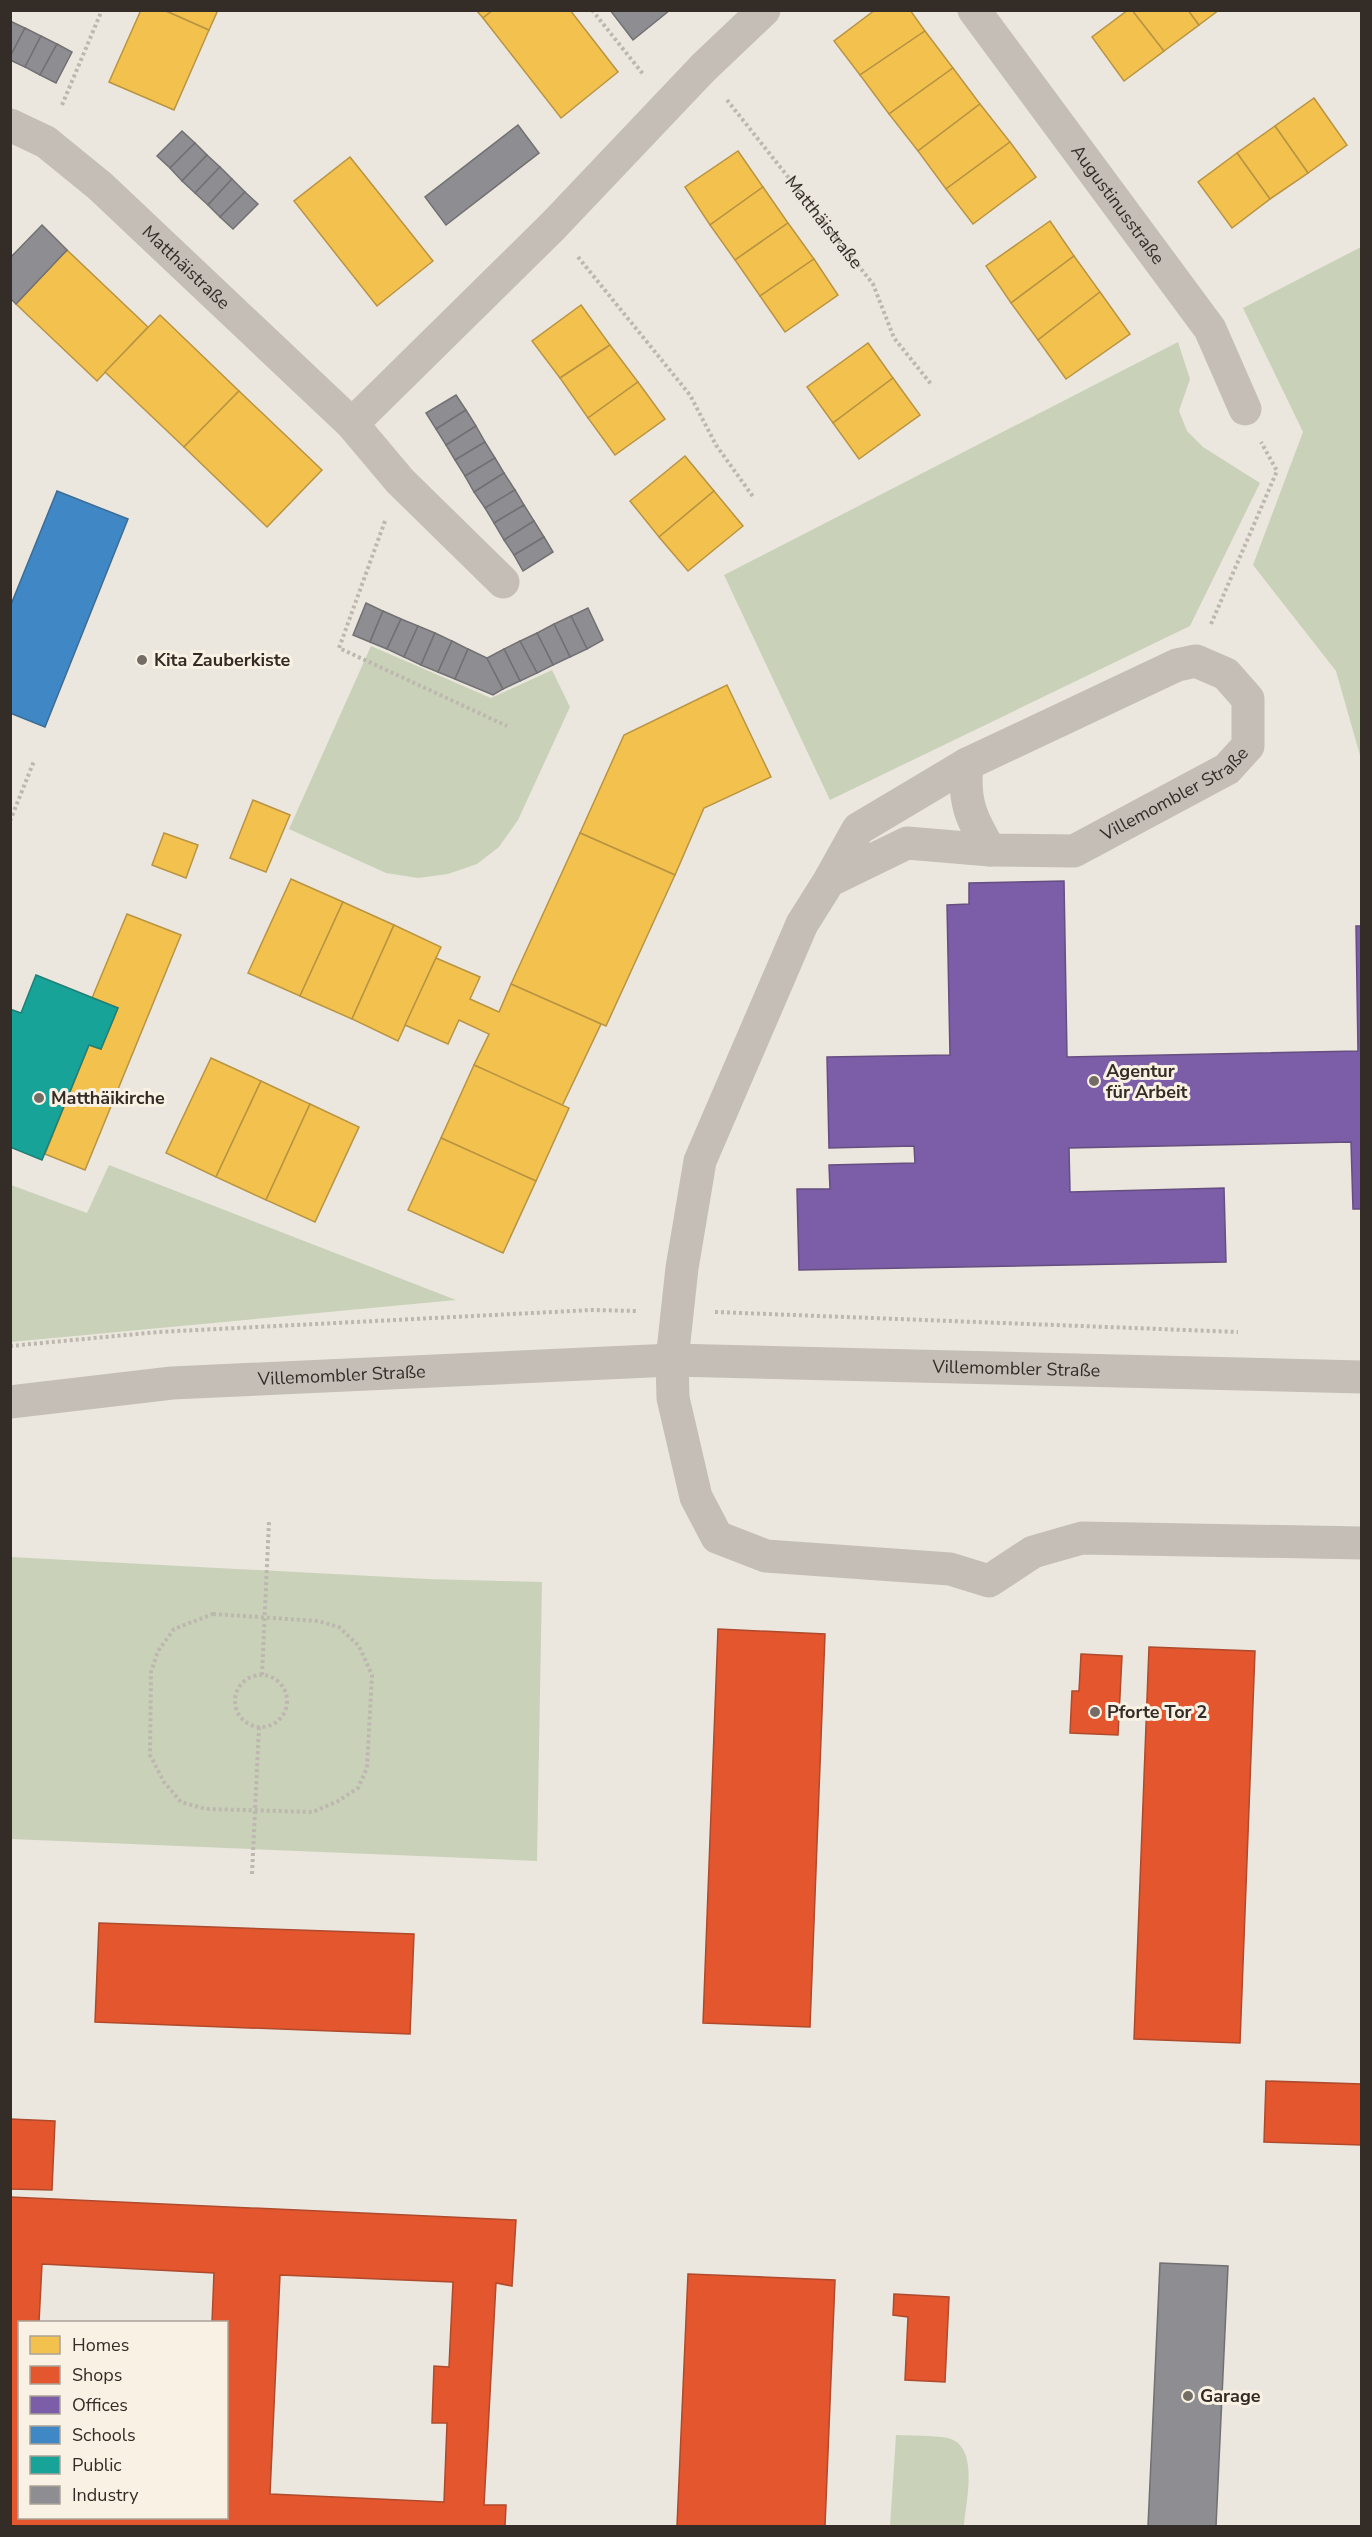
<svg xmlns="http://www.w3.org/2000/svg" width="1372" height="2537" viewBox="0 0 1372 2537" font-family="'Nunito Sans',sans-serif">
<rect width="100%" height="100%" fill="#ebe7de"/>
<g fill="#c9d2b8">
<polygon points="1361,247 1361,759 1336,671 1253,565 1303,432 1243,308"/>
<polygon points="1178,342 1190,379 1179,411 1187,431 1203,447 1260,483 1190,626 830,800 724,575"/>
<polygon points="371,646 491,698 552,670 570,707 518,820 499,847 477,864 448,874 418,878 386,873 289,829"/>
<polygon points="109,1165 456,1300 11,1342 11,1185 87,1213"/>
<polygon points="11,1557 428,1579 542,1582 537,1861 11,1839"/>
<path d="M896,2435C913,2436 932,2435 948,2438C980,2446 966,2502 964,2526H890Z"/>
</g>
<g fill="#f2c14e" stroke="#b99442" stroke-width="1.5">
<polygon points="141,10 164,10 209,30 174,110 109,82"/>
<polygon points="164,10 218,10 209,30"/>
<polygon points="476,10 493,10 483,18"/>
<polygon points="493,10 570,10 618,72 561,118 483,18"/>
<polygon points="875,10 910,10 925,31 860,75 834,41"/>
<polygon points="1128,10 1132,10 1164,51 1124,81 1092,37"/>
<polygon points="1132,10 1188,10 1199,25 1164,51"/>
<polygon points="1188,10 1219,10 1199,25"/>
<polygon points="925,31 953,68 889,114 860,75"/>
<polygon points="953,68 980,104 918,151 889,114"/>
<polygon points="1314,98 1347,145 1308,173 1275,126"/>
<polygon points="980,104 1010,142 946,189 918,151"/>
<polygon points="1275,126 1308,173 1270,199 1237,153"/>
<polygon points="1010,142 1036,177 973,224 946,189"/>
<polygon points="738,151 763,187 710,225 685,187"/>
<polygon points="1237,153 1270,199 1232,228 1198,182"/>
<polygon points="350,157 433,261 377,306 294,201"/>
<polygon points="763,187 788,223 735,260 710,225"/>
<polygon points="1050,221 1074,256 1011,303 986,266"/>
<polygon points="788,223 814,259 760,296 735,260"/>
<polygon points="67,250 148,327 97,381 16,304"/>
<polygon points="1074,256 1100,292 1038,340 1011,303"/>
<polygon points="814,259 838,295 785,332 760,296"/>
<polygon points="1100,292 1130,334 1066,379 1038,340"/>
<polygon points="581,305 610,345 560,378 532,341"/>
<polygon points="160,315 239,391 184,447 105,372"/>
<polygon points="868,343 893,378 833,423 807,387"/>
<polygon points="610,345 638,382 588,418 560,378"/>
<polygon points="893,378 920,415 859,459 833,423"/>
<polygon points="638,382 665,419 615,455 588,418"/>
<polygon points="239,391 322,470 267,527 184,447"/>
<polygon points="685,456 714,491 659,537 630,501"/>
<polygon points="714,491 743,526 688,571 659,537"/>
<polygon points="727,685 771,777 704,808 675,875 580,833 624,735"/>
<polygon points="253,800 290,815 266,872 230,858"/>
<polygon points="164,833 198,845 186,878 152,865"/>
<polygon points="580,833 675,875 606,1026 511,984"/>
<polygon points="291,879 343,902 300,996 248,973"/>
<polygon points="343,902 394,925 352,1019 300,996"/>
<polygon points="127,914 181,935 85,1170 45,1154 89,1045 101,1049 118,1008 92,998"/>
<polygon points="394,925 441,947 398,1041 352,1019"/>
<polygon points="436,958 480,977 470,999 499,1012 511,984 601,1024 562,1106 474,1065 489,1034 459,1020 448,1044 405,1025"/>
<polygon points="211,1058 261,1081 216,1177 166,1153"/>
<polygon points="474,1065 569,1108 536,1181 441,1138"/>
<polygon points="261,1081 310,1104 266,1200 216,1177"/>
<polygon points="310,1104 359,1127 315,1222 266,1200"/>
<polygon points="441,1138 536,1181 503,1253 408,1210"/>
</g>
<g fill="#e4572e" stroke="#af4a2c" stroke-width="1.5" fill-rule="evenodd">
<polygon points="718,1629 825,1634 810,2027 703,2023"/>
<polygon points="1149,1647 1255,1651 1240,2043 1134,2039"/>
<polygon points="1081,1654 1122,1656 1118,1735 1070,1733 1072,1691 1079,1691"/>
<polygon points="99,1923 414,1934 410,2034 95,2022"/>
<polygon points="1266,2081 1362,2084 1362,2145 1264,2142"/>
<polygon points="10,2119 55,2121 52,2190 10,2189"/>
<path d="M10,2197L516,2220L512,2286L496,2283L484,2505H506L505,2526H10ZM42,2264L214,2273L212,2322H226V2518H20V2322H39ZM280,2275L453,2282L449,2367L434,2366L432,2423H447L444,2502L270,2494Z"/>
<polygon points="688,2274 835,2280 825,2526 677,2526"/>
<polygon points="894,2294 949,2297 945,2382 905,2380 908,2317 893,2315"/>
</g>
<polygon fill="#7b5ea7" stroke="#664f80" stroke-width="1.5" points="1064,881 1067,1057 1358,1051 1356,926 1362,926 1362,1209 1353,1209 1351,1142 1069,1148 1070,1192 1224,1188 1226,1262 799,1270 797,1189 830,1189 829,1165 915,1163 914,1146 829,1148 827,1057 950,1055 947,905 969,904 969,883"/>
<polygon fill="#3f88c5" stroke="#3c6c95" stroke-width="1.5" points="57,491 128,519 45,727 10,713 10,607"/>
<polygon fill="#17a398" stroke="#207f76" stroke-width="1.5" points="36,975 118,1008 101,1049 89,1045 42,1160 10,1147 10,1009 21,1013"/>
<g fill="#8d8d92" stroke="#727072" stroke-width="1.5">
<polygon points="610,10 670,10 633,40"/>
<polygon points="10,21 25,28 10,57"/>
<polygon points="25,28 41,36 25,67 10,60 10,57"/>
<polygon points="41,36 57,44 40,75 25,67"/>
<polygon points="57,44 72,52 56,83 40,75"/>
<polygon points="518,125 539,153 446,225 425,197"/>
<polygon points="182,131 195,143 170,168 157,156"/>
<polygon points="195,143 207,155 182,181 170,168"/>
<polygon points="207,155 220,167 195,193 182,181"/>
<polygon points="220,167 232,179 208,205 195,193"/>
<polygon points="232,179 245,192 220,217 208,205"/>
<polygon points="245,192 258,204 233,229 220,217"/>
<polygon points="42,225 67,250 16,304 10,298 10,258"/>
<polygon points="456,395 466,410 436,429 426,413"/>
<polygon points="466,410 476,426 446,445 436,429"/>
<polygon points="476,426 485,442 455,460 446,445"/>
<polygon points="485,442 495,458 465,476 455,460"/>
<polygon points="495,458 504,473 474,492 465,476"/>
<polygon points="504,473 515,490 485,508 474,492"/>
<polygon points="515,490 524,505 494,523 485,508"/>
<polygon points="524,505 534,521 504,540 494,523"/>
<polygon points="534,521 544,537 514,555 504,540"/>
<polygon points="544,537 553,552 523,571 514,555"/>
<polygon points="366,603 383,611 370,642 353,635"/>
<polygon points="588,608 603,640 587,649 571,616"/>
<polygon points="383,611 401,619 387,649 370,642"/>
<polygon points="571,616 587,649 570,657 554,624"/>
<polygon points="401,619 418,626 404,657 387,649"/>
<polygon points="554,624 570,657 553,665 537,633"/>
<polygon points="418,626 435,633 421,665 404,657"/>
<polygon points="435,633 452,641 438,672 421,665"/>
<polygon points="537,633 553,665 537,673 520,641"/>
<polygon points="452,641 468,649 455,679 438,672"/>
<polygon points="520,641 537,673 520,681 504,649"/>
<polygon points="468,649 487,658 503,689 493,695 455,679"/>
<polygon points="504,649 520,681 503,689 487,658"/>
<polygon points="1160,2263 1228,2266 1216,2526 1148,2526"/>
</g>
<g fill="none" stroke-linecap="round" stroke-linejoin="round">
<g stroke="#bdb7b0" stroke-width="4" stroke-dasharray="3 3" stroke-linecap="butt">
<polyline points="592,10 643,74"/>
<path id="s1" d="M727,100L873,284L894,338L931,384"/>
<polyline points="62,105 102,10"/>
<polyline points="578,257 690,395 716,445 754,498"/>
<polyline points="385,521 339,648 507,726"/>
<polyline points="1211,624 1277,471 1261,442"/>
<polyline points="10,821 34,761"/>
<polyline points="715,1312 1238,1332"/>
<polyline points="10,1346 158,1332 592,1310 638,1311"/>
<polygon points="213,1614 318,1621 339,1627 359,1646 372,1675 367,1768 358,1788 338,1801 313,1812 206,1809 181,1802 164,1782 150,1755 151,1672 158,1651 174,1629"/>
<circle cx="261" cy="1701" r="26"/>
<polyline points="262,1675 269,1521"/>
<polyline points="252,1874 259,1727"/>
</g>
<g stroke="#c4beb7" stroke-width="33">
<path id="s2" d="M974,10L1210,329L1245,409"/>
<path id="s3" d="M10,125L46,142L100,186L352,424L400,481L503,582"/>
<polyline points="352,424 553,226 703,68 764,10"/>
<path d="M967,764C963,801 971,819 990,850"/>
<path id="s4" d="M829,881L907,843L990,850L1074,851L1227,769L1248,746V699L1226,674L1196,661L1177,665L967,764L858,829L829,881L802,924L700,1161L682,1268L672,1360L673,1398L696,1497L717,1537L766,1556L950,1569L989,1581L1033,1552L1082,1538L1362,1543"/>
<path id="s5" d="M10,1402L172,1383L672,1360L1362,1377"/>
</g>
</g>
<g fill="#746d66" stroke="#f9f2e4" stroke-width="2">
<circle cx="142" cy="660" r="6"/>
<circle cx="1094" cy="1081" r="6"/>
<circle cx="39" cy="1098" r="6"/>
<circle cx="1095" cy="1712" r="6"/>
<circle cx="1188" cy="2396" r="6"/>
</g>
<g text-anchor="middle" stroke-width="6" stroke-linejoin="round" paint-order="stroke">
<g font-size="18" fill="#342c26" stroke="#f9f2e4">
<text dy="6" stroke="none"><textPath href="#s2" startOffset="242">Augustinusstraße</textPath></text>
<text dy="6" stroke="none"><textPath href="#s1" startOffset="156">Matthäistraße</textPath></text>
<text dy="6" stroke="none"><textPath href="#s3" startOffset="228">Matthäistraße</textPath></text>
<text dy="6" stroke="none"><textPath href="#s4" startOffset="370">Villemombler Straße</textPath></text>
<text dy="6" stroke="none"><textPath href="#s5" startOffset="1008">Villemombler Straße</textPath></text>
<text dy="6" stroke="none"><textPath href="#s5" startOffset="333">Villemombler Straße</textPath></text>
</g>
<g font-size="18" font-weight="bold" fill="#342c26" stroke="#f9f2e4" text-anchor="start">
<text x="154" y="666">Kita Zauberkiste</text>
<text x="1106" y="1077">Agentur<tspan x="1106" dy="21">für Arbeit</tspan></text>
<text x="51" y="1104">Matthäikirche</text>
<text x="1107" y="1718">Pforte Tor 2</text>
<text x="1200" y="2402">Garage</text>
</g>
</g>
<rect width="1372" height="2537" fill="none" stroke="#342c26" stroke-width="24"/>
<rect x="18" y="2321" width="210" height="198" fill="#f9f2e4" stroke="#aaa398" stroke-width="1.5"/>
<rect x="30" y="2336" width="30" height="18" fill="#f2c14e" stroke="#aaa398" stroke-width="1.5"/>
<text x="72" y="2351" font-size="18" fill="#342c26">Homes</text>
<rect x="30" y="2366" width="30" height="18" fill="#e4572e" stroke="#aaa398" stroke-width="1.5"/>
<text x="72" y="2381" font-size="18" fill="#342c26">Shops</text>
<rect x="30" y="2396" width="30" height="18" fill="#7b5ea7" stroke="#aaa398" stroke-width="1.5"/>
<text x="72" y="2411" font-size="18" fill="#342c26">Offices</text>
<rect x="30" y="2426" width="30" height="18" fill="#3f88c5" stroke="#aaa398" stroke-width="1.5"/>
<text x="72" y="2441" font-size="18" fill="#342c26">Schools</text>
<rect x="30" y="2456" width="30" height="18" fill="#17a398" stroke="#aaa398" stroke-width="1.5"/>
<text x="72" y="2471" font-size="18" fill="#342c26">Public</text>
<rect x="30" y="2486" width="30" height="18" fill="#8d8d92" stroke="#aaa398" stroke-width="1.5"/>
<text x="72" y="2501" font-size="18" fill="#342c26">Industry</text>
</svg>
